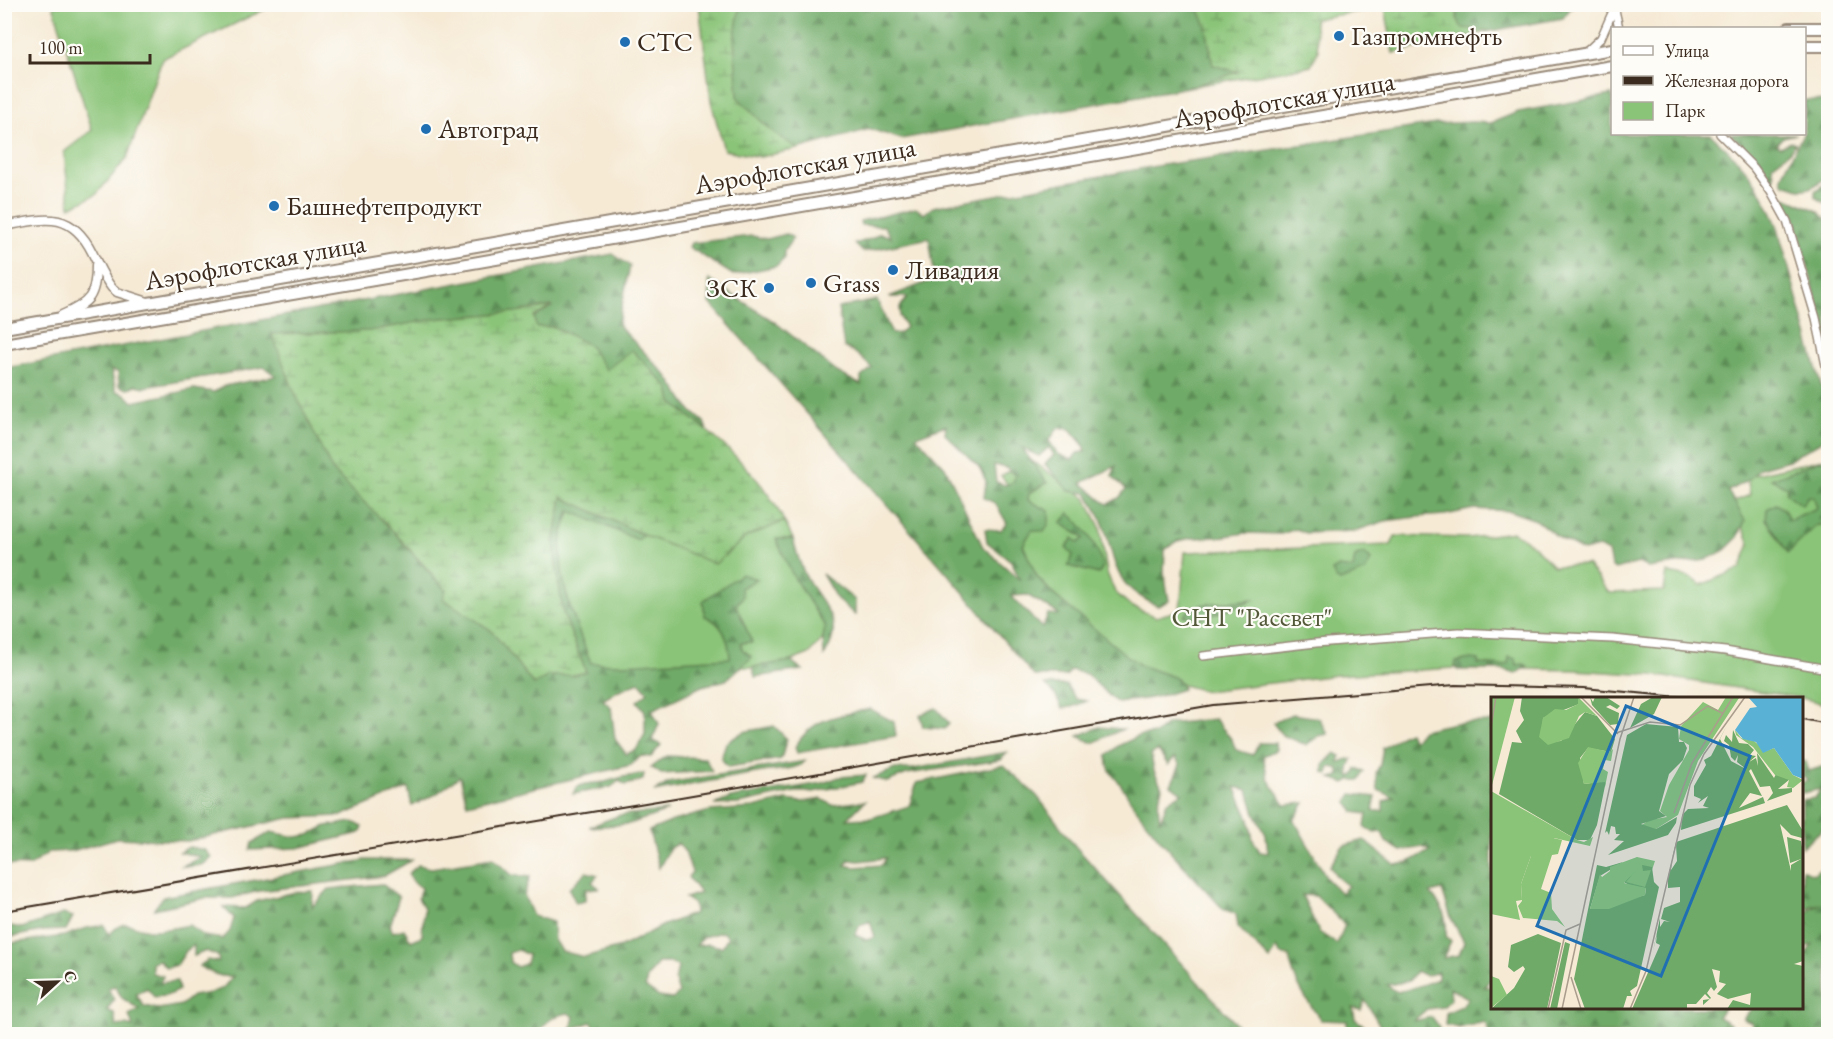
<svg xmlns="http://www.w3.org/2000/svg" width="1833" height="1039" viewBox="0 0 1833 1039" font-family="'EB Garamond',serif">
<defs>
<pattern id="forest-firs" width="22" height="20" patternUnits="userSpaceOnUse" patternTransform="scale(1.5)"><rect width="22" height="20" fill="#6faa68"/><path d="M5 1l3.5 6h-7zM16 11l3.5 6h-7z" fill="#5c8b55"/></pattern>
<pattern id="wetland-marsh" width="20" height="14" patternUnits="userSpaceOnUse" patternTransform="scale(1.5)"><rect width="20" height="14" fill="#8ac478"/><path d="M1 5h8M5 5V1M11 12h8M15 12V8" fill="none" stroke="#729f62"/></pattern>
</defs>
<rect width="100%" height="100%" fill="#fdfcf7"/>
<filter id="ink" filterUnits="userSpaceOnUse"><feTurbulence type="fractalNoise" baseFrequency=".0167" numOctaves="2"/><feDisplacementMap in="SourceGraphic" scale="12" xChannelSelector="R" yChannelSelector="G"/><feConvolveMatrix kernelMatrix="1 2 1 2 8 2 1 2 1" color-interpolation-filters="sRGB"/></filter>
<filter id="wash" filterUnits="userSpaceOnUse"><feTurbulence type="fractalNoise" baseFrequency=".008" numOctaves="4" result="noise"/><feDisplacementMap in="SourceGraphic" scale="24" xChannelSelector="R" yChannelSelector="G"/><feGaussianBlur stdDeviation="1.35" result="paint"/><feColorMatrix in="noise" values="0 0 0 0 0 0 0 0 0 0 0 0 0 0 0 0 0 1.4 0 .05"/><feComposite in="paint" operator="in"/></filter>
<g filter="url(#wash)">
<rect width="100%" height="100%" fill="#f6ead5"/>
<g fill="#8ac478" stroke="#62774b" stroke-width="1.5">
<polygon points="276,4 162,59 127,158 96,195 70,207 64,152 92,130 53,5"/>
<path d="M1828,458V705L1802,698L1652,675L1574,670L1455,668L1337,675L1206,691L1167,681L1122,655L1054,595L1037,577L1023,545L1022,503L1001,476L1029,459L1086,498L1100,527L1107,573L1115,592L1131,606L1156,617L1180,610L1185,552L1391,545L1395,536L1468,538L1513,532L1534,546L1553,566L1587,565L1609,593L1664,591L1667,572C1681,577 1690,574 1701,585L1740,569L1750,544L1733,502L1750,495L1747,476Z"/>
<polygon points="562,497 715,564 746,537 784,521 793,539 777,539 814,609 825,626 823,639 809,654 791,661 753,667 586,672 556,565"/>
</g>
<g fill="url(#forest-firs)" stroke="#556a43" stroke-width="1.5" fill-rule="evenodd">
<polygon points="740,4 1197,5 1206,26 1213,65 1239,72 1194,86 901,139 870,129 798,149 770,130 738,98 734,40"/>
<polygon points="1458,5 1573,5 1563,18 1491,31 1462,29 1457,18"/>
<path d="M1612,95V134H1710C1744,164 1759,182 1777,225L1828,411V437L1789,460L1760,468L1748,480L1728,491L1745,521L1738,537L1725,550L1706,560L1648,568L1639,563L1615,569L1611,566L1608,552L1599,547L1583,551L1558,537L1536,520L1510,511L1474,509L1445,515L1416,517L1385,521L1355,531L1306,533L1296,529L1281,534L1245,533L1219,537L1193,538L1177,541L1165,550L1164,572L1169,601L1158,606C1114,586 1117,568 1104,526C1100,514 1093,503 1087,493L1069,491L1045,464L1054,455L1049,447L1039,456L1022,448L1047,483L1029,493L1028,500L1049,511V523L1044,532L1032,530L1023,545L1037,577L1054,595L1127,656L1142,666L1174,677L1181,683L1183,689C1161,697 1139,701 1116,702L1086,674L1071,670L1066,676H1034L947,573L710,303L709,280L775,322L837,372L861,385V377L872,368L857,354L844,347L838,308L877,300L892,334L900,333L906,327L900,317V307L908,297H889L935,279L929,238L863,252L855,244L873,238L880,233L891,237L884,226L861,225L860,221L916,208L924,214L933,207L963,201L1162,165L1268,150L1436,124L1471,122L1491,123L1518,112ZM946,425L945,434L979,467L986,481L984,498L995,503L1007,523L1001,530L985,529L987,542L1011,561L1020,580L983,547L945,467L916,436ZM1058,428L1070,429L1085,447V452L1077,453L1072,460L1058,454L1049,441ZM994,465L1007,468L1015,476L1013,483L1005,485L996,482ZM1116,466L1112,476L1126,489L1119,498L1108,504C1097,499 1092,490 1081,483ZM1027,595L1059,614V615L1048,614L1042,628L1011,596Z"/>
<path d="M1805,100L1828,101V205L1815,197V191L1826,183L1828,176C1820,182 1810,191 1800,189C1794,188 1791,185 1785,185L1782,181V176L1803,134H1804Z"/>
<polygon points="1730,134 1796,134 1783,137 1776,144 1780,147 1791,142 1796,143 1789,152 1772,165 1774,175 1773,183 1763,164"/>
<polygon points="1785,197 1818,211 1828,220 1828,344 1795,217 1782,200"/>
<polygon points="786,234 793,238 784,251 784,259 777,266 733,275 689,247 691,243 752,236 767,239"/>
<path d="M613,254L630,266L618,325L668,377L690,410L704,422L707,430L672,403L606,370L554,327H536L534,318L551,306L516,312L434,319L370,331L272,334L394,532L446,591L444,599L491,630L534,685L548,676L573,675L586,672L563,613L556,565L554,543L562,497L644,535L638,540L570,511C568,519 563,529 562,537C556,580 576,624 591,663L621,664L730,658C729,640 723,623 705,616L703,601L741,574L757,579L741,588L742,597L736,605L752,642L741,643L742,649L752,657L726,680L702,686L652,710L659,724L652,740L661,745L651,757L641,756L631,765L467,804L460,776L436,794L412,806L408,788L341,816L289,818L188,841L117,838L72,851L49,852L30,866L5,865V368ZM264,367L276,376L224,386L214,392L194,389L133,402L125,394L116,391L111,370L118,372L119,386L128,389L136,385L145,387ZM639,682L648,692L637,701L645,711V734L636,750L626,754L615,739L611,707L603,700L617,691Z"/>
<polygon points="1828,457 1828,499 1826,501 1828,505 1828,525 1817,525 1788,553 1766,519 1767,509 1776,504 1784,509 1789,520 1817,508 1814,498 1808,496 1802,505 1786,493 1787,487 1771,479"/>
<path d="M1069,513C1085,528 1097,545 1103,566L1099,574L1068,566L1073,555L1066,548L1073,538L1078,543L1084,538L1061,523Z"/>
<path d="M776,539H793C796,551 800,564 805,575C820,606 848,620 824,656L823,639L825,626L793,576Z"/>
<polygon points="1364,553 1371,560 1365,572 1340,581 1336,579 1332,571 1339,567 1353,569 1355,557"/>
<polygon points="822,574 855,600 855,615 836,598"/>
<polygon points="1255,599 1201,619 1184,616 1192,607 1205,604"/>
<polygon points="1509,657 1516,659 1517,665 1524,664 1528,666 1516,674 1503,670 1458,670 1455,666 1456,662 1471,659 1479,660 1478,664 1503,666 1508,664"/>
<polygon points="791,661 803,670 755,677 753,667"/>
<polygon points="1045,685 1066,685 1076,699 1087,701 1072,707 1062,708 1054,693"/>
<polygon points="936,708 949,723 945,729 923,727 920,715"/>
<path d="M870,709L894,722L896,736L797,753L795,747C813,716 839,716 870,709Z"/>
<polygon points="1292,714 1319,718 1328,734 1319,736 1306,745 1282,735 1273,723"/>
<path d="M1215,719L1232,740L1236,750L1253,755L1259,743H1275L1276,750L1263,756L1268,779L1285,805L1305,803L1294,820L1328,880L1341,893L1348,886L1337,877L1330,866L1343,846L1364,840L1395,865L1407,863L1430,851L1423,847L1401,851L1386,842L1382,832L1374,833L1365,827L1367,814L1354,812L1347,803L1352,794L1376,797L1373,811H1383V802L1394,797L1378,790L1376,772L1380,765L1383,748C1392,743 1399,735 1409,732L1413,741L1422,730L1455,723L1492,722V978L1484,987H1492V1008H1724L1718,1017L1730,1024V1034H1490L1485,1022L1459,1028L1445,1025L1446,1013L1462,1006L1468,998L1450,988L1451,999L1443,1007L1427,1009L1413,1021L1432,1017L1438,1025L1440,1034H1344L1347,1029V1021L1321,1020C1306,1000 1293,981 1289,956L1280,954L1277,947L1270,960L1238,927L1236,914L1223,909C1191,873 1146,829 1123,788C1118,780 1110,775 1108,765C1108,764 1107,757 1107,756L1118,746L1139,736L1155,734L1167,724ZM1158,750L1168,765L1175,757L1180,765L1171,785L1182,793L1167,802L1160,821L1158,805L1162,787L1154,771L1151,755ZM1235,787L1248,790L1255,814L1266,835L1268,853L1260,852L1253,840L1249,819ZM1442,890L1451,918L1464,942L1459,955L1443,958L1451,941L1446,936C1448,918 1442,906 1430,893ZM1302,895L1316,896L1345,925L1337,944L1319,932ZM1416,971L1426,976L1438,972V979C1429,982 1403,993 1396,991C1392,990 1390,987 1387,985L1409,981ZM1365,1000L1380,1026L1372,1031L1355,1019L1353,1008L1361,1010Z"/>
<polygon points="774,726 787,739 781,759 728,767 721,758 726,743 743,732"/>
<polygon points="1099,727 1123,729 1093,743 1078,736"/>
<polygon points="1007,752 1001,760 907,774 887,782 873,778 895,769 913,769"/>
<polygon points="1335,753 1341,756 1338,763 1348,759 1352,759 1349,769 1350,777 1354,775 1357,769 1364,771 1360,780 1350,780 1345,783 1331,778 1340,776 1338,768 1330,767 1328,774 1324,773 1324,764"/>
<polygon points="667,756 705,758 712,771 661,774 651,767"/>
<path d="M805,761C802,764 803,765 798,766C785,771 770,770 756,773C722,779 688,785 654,792L668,783Z"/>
<polygon points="1802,761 1806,762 1809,771 1828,765 1828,800 1822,803 1828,812 1826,826 1802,847 1802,800 1815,798 1821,789 1802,793 1802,783 1808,779 1802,776"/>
<path d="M1004,765L1037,796L1076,847L1245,1034H969L959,1032L949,1034H602L591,1022L571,1029L574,1017L568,1013C554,1016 545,1021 538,1034H5L8,1025L5,1027V944L64,936L87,928L104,925L109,935C126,915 132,929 151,930C165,930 176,928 189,925L204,936L223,939L230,931L234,918L223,907L246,908L257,901L296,892L313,891L312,907L329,889L382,884L399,897L390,926L393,932L404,929L411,941L422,936L424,908L418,898L421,888L414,883L408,874L418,865L431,868L493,858L512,875L530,877L524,895L533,916L553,922L554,940L561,951L584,957L621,947L664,925L695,913L694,904L685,898L700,893L688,877L692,872L685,852L678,843L670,848L659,868L649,831L673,821L710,811L754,808L786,800L801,802L822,799L832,805L865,801L847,819L871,818L909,806L917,783ZM886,858L882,865L854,867L845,865L850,860L859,861ZM870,921L875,937L867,940L855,935L860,925ZM722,932L728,937L722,947L708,944L696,946L703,937ZM194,945V956L206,951L218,956L219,962L208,960L199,966C210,973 222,978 233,976L223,988L210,993L192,996L181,1005L159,1009L144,1006L136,994L147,988L154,997L166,996L179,990L177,981L160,983L163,976L152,973V962L159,960L166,968L177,965L186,951ZM518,950L528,955L526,964L517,967L510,962L509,953ZM658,963H672L678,967L675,980L679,993L673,999L659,997L645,987L647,978ZM115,986L122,998L139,1009L129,1015L133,1027L125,1025L116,1026L114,1013L107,1010L114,1000L108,988Z"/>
<polygon points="644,774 643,780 626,785 619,781 611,787 573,794 577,787 585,784 605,782 623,777"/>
<polygon points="866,775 862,782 813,792 795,792 739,804 714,805 731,798 823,783 839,777"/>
<polygon points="668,811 629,824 589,827 620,815"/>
<polygon points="353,822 363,827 360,833 298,848 250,850 252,843 271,832 296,837 309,835 326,826"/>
<path d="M189,847L205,850L211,857C204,867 193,867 182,866L201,857L180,852Z"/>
<polygon points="1828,851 1828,1034 1750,1034 1753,1033 1752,1023 1743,1019 1752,1008 1802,1008 1802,955 1805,954 1813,945 1802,947 1802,914 1820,904 1802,909 1802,869 1813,874 1826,864 1822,854"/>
<polygon points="365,860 412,860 384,876 259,891 232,898 205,898 154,909 163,897"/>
<polygon points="586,872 598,875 592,882 599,888 586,889 585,901 576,903 569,889"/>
<polygon points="63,914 73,917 66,930 43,931 5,938 5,925 22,928"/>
</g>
<g fill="url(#wetland-marsh)" stroke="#62774b" stroke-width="1.5">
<polygon points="699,5 740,5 734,40 738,98 770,130 798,149 760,157 724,150 711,101"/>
<polygon points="1197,5 1458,5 1457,18 1462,28 1491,31 1393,53 1385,7 1314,19 1318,51 1311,66 1194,86 1238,72 1213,65 1206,26"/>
<path d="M553,306L534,317L536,327H554L589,345L606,370L632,350L669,388L672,403C713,434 762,474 784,521L746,537L715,564L644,535L562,497L554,543L556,565L563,613L586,672L573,675L548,676L534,685L491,630L443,599L446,590L394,532L332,470L294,391L272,334L370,331L434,319L516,312Z"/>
</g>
</g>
<g filter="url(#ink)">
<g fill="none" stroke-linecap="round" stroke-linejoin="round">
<defs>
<g id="minor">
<polyline points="1615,10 1619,28"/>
<polyline points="1586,52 1601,38 1616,4"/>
<polyline points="1720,134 1754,168 1771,192 1787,221 1816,318 1828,375"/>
<polyline points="1203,656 1316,643 1458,632 1613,639 1725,651 1828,669"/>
</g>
<g id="tertiary">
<path d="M4,226C43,219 70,209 92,252C98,264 103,277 112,288L117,292L148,302"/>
<path d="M62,315C90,303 96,296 96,265"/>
</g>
<g id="primary">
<polyline points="1789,28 1828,28"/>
<polyline points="1804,46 1828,46"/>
<polyline points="4,328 1612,49"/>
<polyline points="4,344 1612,66"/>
</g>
</defs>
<use href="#minor" stroke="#988a7a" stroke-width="10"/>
<use href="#tertiary" stroke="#988a7a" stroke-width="11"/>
<use href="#primary" stroke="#988a7a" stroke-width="14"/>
<use href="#minor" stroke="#fff" stroke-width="7"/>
<use href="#tertiary" stroke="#fff" stroke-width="8"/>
<use href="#primary" stroke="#fff" stroke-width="10"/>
<g stroke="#3b2a1e" stroke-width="2">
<polyline points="1802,719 1828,724"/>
<polyline points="4,911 675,798 1213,705 1455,685 1584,688 1690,698"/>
</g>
</g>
</g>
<g fill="#1f6fb2" stroke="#fdfcf7" stroke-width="2">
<circle cx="1339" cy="36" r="6"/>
<circle cx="625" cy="42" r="6"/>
<circle cx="426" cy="129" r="6"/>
<circle cx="274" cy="206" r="6"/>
<circle cx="893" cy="270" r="6"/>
<circle cx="811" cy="283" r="6"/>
<circle cx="769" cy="288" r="6"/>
</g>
<g text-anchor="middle" stroke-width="4.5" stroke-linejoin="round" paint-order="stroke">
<g font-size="27" fill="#3b2a1e" stroke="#fdfcf7" text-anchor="start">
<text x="1351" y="45">Газпромнефть</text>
<text x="637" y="51">СТС</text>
<text x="438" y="138">Автоград</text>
<text x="286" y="215">Башнефтепродукт</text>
<text x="905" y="279">Ливадия</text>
<text x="823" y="292">Grass</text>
<text x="757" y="297" text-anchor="end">ЗСК</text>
</g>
<g font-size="27" fill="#3b2a1e" stroke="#fdfcf7">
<text transform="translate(1284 100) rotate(-10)" y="9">Аэрофлотская улица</text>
<text transform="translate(805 166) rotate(-10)" y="9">Аэрофлотская улица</text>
<text transform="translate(255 262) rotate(-10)" y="9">Аэрофлотская улица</text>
</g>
<g font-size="27" fill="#535839" stroke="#fdfcf7">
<text x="1252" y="626">СНТ "Рассвет"</text>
</g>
</g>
<g transform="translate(1491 697)">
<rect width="312" height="312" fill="#f6ead5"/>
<path d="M235,0L248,1L207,64L187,118L165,132H151V128L158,123L176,120L169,114L178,88L198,53V48L188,42L190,29L212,5L227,13ZM62,141L71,143L67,157L61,158L50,192L60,196L61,212L74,230L66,224L32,221L27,209L31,204L30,187L40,159ZM146,160L164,164L155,191L133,185Z" fill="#8ac478"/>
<path d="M31,0H87L88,7L52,21L51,41L57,45L70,44L94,15L106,19L124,42L120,55L97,51L89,61L93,87L115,84L106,128L99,143H86L8,97L21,45L31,46L25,34L33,23L29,14ZM99,0L102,5L104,0H115L129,9L126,12L119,8L115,10L128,16L127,27L119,28L101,8ZM162,0H171L163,17L139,31L150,7ZM155,27L187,30L188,45H193L196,51L192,63L178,77L168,114L175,119L150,127L165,132L186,120L185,126L177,138L117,158L133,144L123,143L129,137H125L124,130L120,129L118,138L116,134L114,136L136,38ZM235,30L229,42L240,64L255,72L246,65L247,58L244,64L240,60L238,48L233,44L235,38L241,45L242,33L248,46L257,47L263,53L259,58L265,59L258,65L265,61L267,69L266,56L283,81L285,77L299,82L287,92L301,91V95L276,104L282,96L279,89L269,90L260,72L258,74L271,99L259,96L248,111L272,100L274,106L190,133L191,118L197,112L218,111L212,109L217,99L207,106L210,102L203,99V89L215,68L213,63L220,59ZM296,108L312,134L311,141L300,138L289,127L300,174V168L310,162L299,166L296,140L310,144L312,156V264L303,267L312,269V312H236L242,303L259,308L260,296L237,302L226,297L235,287L228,285L229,274L221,272L226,290L223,294L220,290L216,296L220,301L212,308V303L219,302L214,297L205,307H196V312H141L169,248L165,246L166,237L162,254L169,221V230L173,224L179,225L170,222L173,211L189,205V190L177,191V180L181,163L180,173L186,164L185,148L181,162L185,145ZM132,165L109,179L99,212L154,198L155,191L141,190L133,185L141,178L135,185L154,190L160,173L152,174L151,168L161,170L163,185L168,190L146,289L139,294L141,299H136L132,312H94L83,282L106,168L115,170ZM47,237L70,246L56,312H0L23,291L34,272L32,269L23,275L17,270L20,248ZM74,245L79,247L66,312H59Z" fill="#6faa68"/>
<path d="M87,0L106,19L94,15L88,19L78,41L57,48L48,40L52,21L64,12L75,13L87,7ZM244,33L250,41L263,44L275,54L283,51L302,78L312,83L302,91L296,90L298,83L284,78L262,50L245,38ZM97,50L119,55L122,52L120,64L114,63L112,72L117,75L114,90V85L93,87L87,66ZM0,94L86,143L93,145L102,140L99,149L63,141L58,158L40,159L30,187L31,203L25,204L29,223L0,217ZM146,160L148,170L133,186L155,191L154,198L118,212H99L109,177L111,180L119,174V170ZM0,279L8,282L16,298L0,311Z" fill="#8ac478"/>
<path d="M0,0H24L1,88H0Z" fill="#8ac478"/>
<path d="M257,0H312V82L302,78L283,51L272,56L265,45L252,42L244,33L259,11L266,10Z" fill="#59b2d6"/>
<path fill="none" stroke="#ab9d8c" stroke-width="1.5" d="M90,0L127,37M0,30L5,0M125,36L159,25L189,28L217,9L231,16M183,116L201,66L242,0M80,280L90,312M57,312L75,233L89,227M71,312L129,42L143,0M139,312L155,274L199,88L213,57L254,0"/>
<path fill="#1f6fb2" fill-opacity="0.15" stroke="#1f6fb2" stroke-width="3" d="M135,9L259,59L170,279L46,229Z"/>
<rect width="312" height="312" fill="none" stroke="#3b2a1e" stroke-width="3"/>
</g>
<rect width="1833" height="1039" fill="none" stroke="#fdfcf7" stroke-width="24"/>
<rect x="1611" y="27" width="195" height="108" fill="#fdfcf7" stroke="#afa8a0" stroke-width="1.5"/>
<rect x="1623" y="46" width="30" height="9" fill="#ffffff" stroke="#afa8a0" stroke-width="1.5"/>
<text x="1665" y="57" font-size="18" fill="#3b2a1e">Улица</text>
<rect x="1623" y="76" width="30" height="9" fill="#3b2a1e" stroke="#afa8a0" stroke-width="1.5"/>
<text x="1665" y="87" font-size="18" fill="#3b2a1e">Железная дорога</text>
<rect x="1623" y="102" width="30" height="18" fill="#8ac478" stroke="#afa8a0" stroke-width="1.5"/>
<text x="1665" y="117" font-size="18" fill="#3b2a1e">Парк</text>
<g transform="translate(57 982) rotate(68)" stroke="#fdfcf7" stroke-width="4.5" paint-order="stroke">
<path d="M0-4.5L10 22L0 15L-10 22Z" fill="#3b2a1e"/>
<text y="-9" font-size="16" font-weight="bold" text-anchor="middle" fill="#3b2a1e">С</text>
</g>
<path d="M30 54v9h120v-9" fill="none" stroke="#3b2a1e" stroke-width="3"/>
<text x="39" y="54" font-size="18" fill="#3b2a1e" stroke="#fdfcf7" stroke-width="4.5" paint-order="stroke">100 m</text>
</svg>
